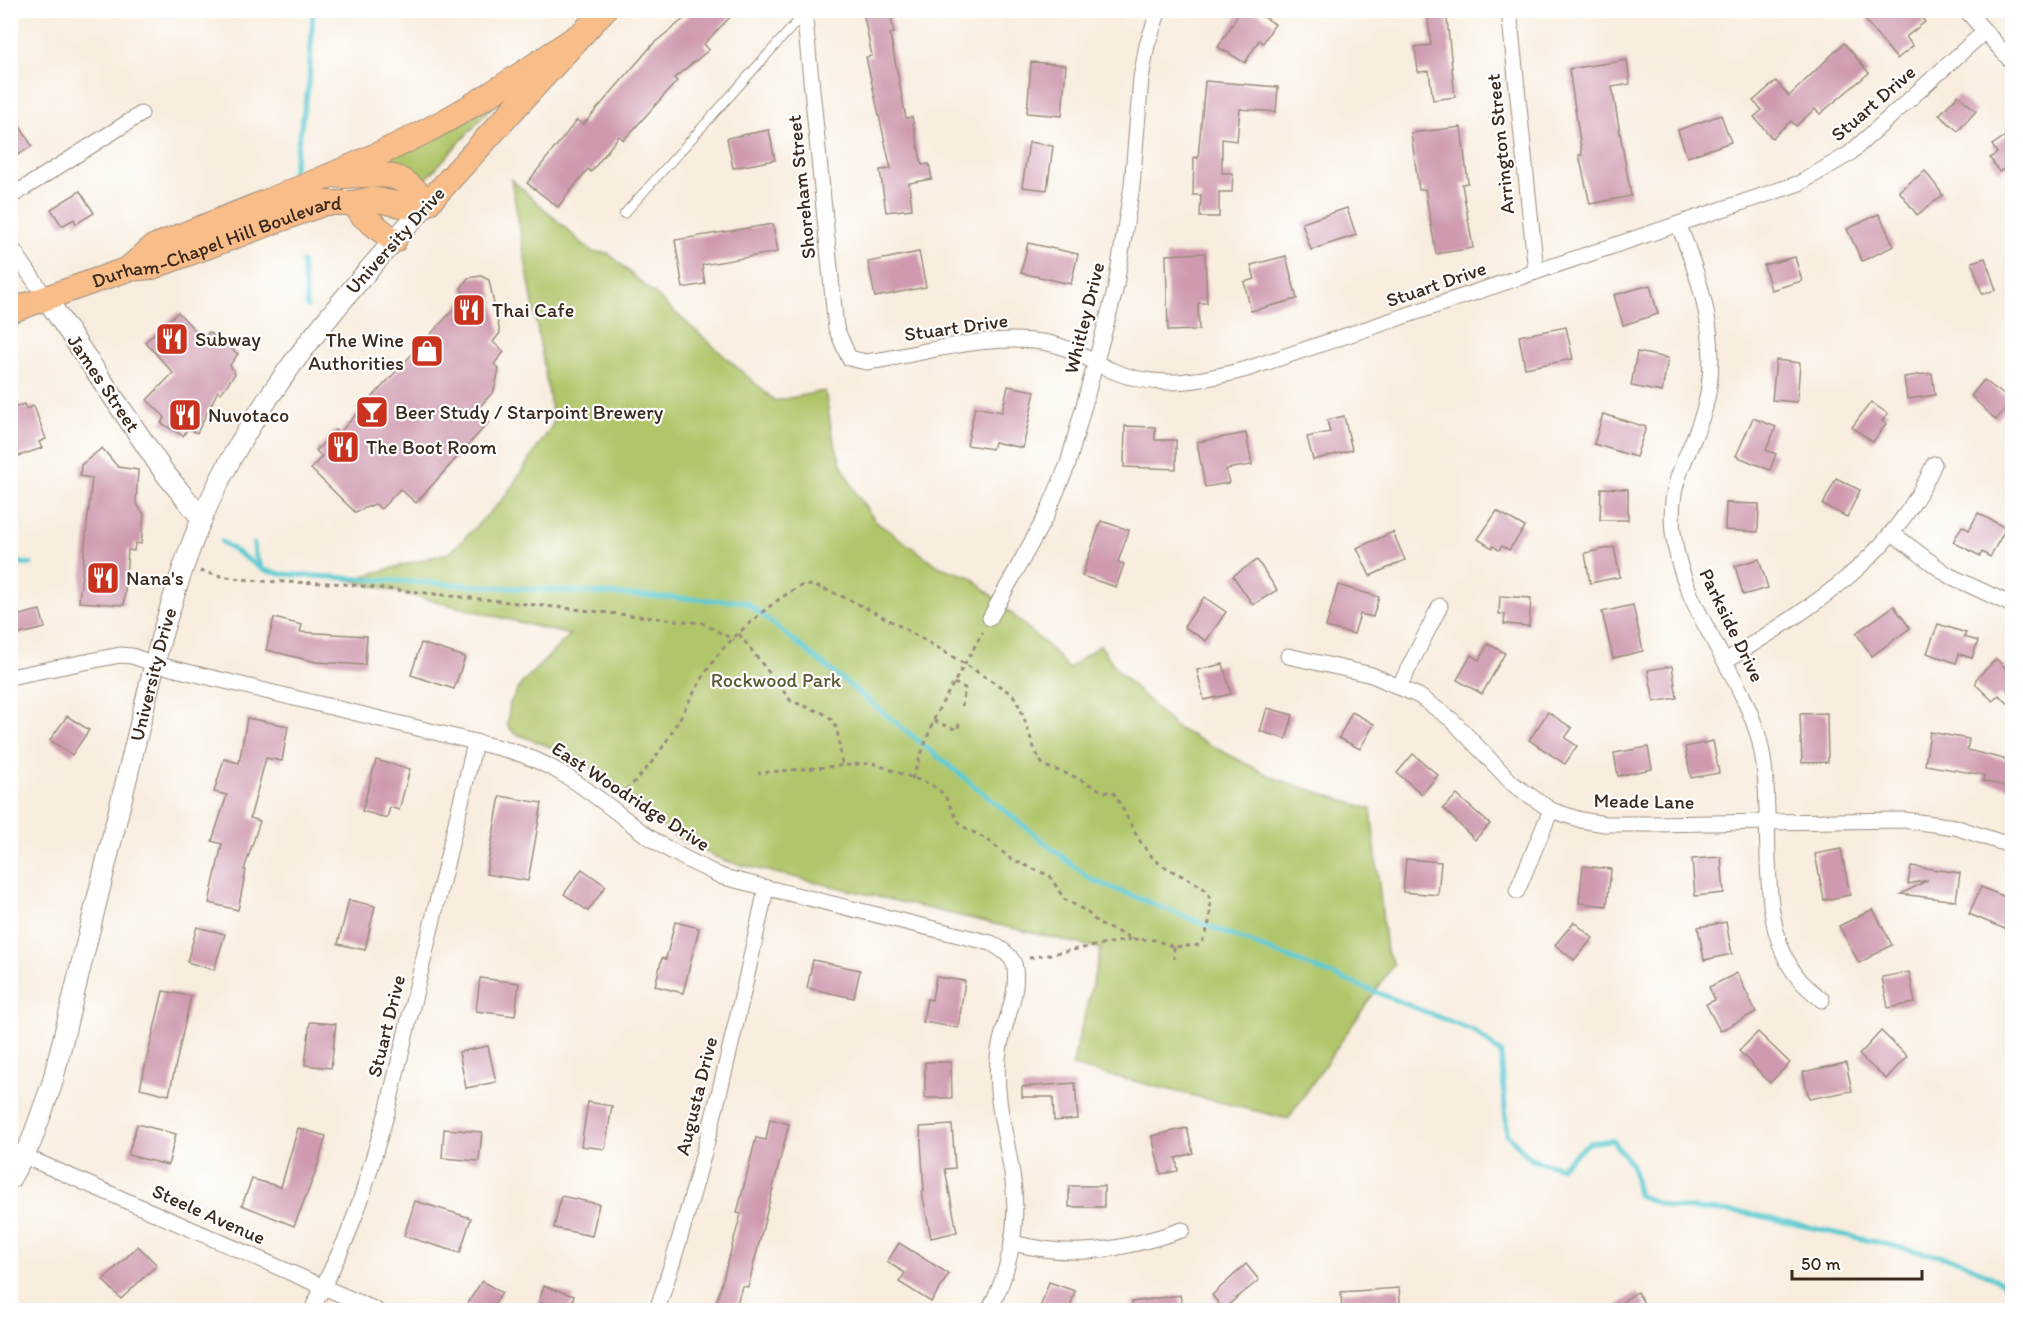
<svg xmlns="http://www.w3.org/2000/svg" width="2023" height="1321" viewBox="0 0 2023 1321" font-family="Itim,sans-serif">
<rect width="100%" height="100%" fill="#fff"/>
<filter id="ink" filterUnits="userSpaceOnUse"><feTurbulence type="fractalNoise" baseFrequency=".0167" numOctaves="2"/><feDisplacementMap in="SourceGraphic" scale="12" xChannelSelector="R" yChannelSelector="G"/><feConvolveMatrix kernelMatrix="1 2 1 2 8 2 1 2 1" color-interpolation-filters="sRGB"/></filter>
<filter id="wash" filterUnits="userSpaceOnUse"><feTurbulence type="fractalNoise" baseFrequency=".008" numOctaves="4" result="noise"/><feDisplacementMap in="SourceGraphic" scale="24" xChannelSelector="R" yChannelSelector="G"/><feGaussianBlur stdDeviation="1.35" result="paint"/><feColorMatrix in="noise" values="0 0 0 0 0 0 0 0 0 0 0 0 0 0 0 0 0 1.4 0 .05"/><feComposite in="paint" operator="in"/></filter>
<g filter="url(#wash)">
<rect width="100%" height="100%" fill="#f8edde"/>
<g fill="#b1c66a" stroke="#767844" stroke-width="1.5">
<polygon points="499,99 426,179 421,180 378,162"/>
<polygon points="511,179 592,252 608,253 775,401 825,391 832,434 842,466 857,495 876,522 940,567 971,577 1054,652 1068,669 1100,645 1118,671 1175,727 1274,778 1371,809 1386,951 1394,964 1288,1119 1072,1066 1101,949 725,861 684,842 665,829 623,791 596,770 556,749 514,733 507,725 510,703 522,683 570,635 349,580 451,552 504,498 554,423"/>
</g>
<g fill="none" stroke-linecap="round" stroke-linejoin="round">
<g stroke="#5dcad1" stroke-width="5">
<polyline points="292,177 309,82 313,10"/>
<polyline points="302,262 307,306"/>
<polyline points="222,542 263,570 281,574 746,602 1090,879 1474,1031 1501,1053 1507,1134 1532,1160 1560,1167 1589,1143 1612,1140 1632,1165 1638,1195 1668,1207 1746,1213 1961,1261 2012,1288"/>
<polyline points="254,544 255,555 262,568"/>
<polyline points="10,562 31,564"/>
</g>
</g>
<g id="blocks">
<g fill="#cf9aaf">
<polygon points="695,10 737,10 704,44 709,50 674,78 677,81 624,140 619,136 591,172 588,169 558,207 527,183 577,120 583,125 654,43"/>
<polygon points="890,10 894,33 890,34 906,118 912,117 922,165 929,164 932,179 909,183 912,209 886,212 880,170 891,169 866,57 872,56 863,12"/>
<polygon points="1241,10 1253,10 1275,24 1263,43 1259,40 1245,63 1218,47"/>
<polygon points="1427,10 1446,10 1455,97 1433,100 1429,71 1418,72 1415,47 1431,45"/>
<polygon points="1878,10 1915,10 1925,22 1906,37 1913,46 1897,59 1866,21"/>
<polygon points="1844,43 1869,73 1820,114 1815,109 1796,126 1791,121 1772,138 1754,117 1762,110 1753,101 1776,81 1789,96"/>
<polygon points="1627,60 1630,84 1612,87 1631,196 1590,204 1579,155 1582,155 1569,69"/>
<polygon points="1031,62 1066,65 1062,116 1027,113"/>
<polygon points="1205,81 1278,87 1276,112 1240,109 1237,141 1222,139 1222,173 1233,173 1232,192 1219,192 1219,217 1200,217 1201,195 1193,195 1194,157 1198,158"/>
<polygon points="1958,95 1976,111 1958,131 1939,115"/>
<polygon points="10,110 32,146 10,160"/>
<polygon points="1721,115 1731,142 1687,157 1678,130"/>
<polygon points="1461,127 1468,183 1462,184 1473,248 1436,254 1425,189 1419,190 1411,133"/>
<polygon points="769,130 775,160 733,168 727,138"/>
<polygon points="2013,131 2013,176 2007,167 1999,172 1990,158 1997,153 1992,145"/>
<polygon points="1029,142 1053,146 1047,190 1022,187"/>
<polygon points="1925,171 1943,195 1917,215 1899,191"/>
<polygon points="80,191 94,213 76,224 74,219 62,226 51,209"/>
<polygon points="1347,208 1356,235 1311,250 1302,223"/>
<polygon points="1879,214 1894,246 1862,261 1847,229"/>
<polygon points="773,224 778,252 702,265 705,284 683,288 675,240"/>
<polygon points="1028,243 1078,254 1071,284 1021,273"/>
<polygon points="919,252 926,287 875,297 868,262"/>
<polygon points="1205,253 1207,303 1198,303 1199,330 1168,331 1166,255"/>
<polygon points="1286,256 1297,299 1251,311 1244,282 1255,279 1251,265"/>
<polygon points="1795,257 1802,281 1771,290 1764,265"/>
<polygon points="1985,258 1996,290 1982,294 1972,262"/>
<polygon points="481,276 489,280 500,333 493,342 504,352 494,364 499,369 494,391 475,412 488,423 416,503 400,489 381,509 375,504 355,512 311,469 322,456 316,451 335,430 339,433 466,296 461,288 468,278"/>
<polygon points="1650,285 1658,314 1623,325 1614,295"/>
<polygon points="178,312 203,339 209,332 238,354 230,365 235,374 221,393 218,391 197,433 188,428 183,436 161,423 165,417 147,400 173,373 145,342"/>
<polygon points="1566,327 1573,359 1525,368 1519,336"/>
<polygon points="1637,352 1668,358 1662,392 1631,386"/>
<polygon points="1776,360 1800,363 1797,402 1772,400"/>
<polygon points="1932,373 1935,395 1907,399 1904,377"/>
<polygon points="1984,380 2012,401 1996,420 1971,396"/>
<polygon points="1008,386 1035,391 1023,448 994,442 992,449 967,445 975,407 1002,412"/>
<polygon points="1871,402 1888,414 1882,421 1886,424 1873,442 1852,427"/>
<polygon points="24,404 26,409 34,406 46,439 39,442 42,448 10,459 10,409"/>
<polygon points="1603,414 1646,427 1636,457 1594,444"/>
<polygon points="1344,416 1352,450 1313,460 1307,437 1330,432 1327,420"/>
<polygon points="1753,418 1776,427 1766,450 1776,454 1770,470 1736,456"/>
<polygon points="1125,426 1155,427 1155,440 1176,440 1176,469 1124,467"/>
<polygon points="1246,433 1252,465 1226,469 1229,483 1205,487 1197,442"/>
<polygon points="102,448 118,467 138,470 136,503 144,514 141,544 135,543 134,551 128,550 124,605 79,602 92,478 80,476 81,465"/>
<polygon points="1836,478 1860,490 1847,517 1823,505"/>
<polygon points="1601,488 1628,489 1628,520 1600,520"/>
<polygon points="1726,503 1759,504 1758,532 1725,530"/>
<polygon points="1497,511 1525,527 1509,550 1502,546 1499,550 1493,546 1492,548 1478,539"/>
<polygon points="1978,513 2006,528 1990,557 1982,552 1980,556 1953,542 1962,526 1969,530"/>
<polygon points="1101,521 1129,530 1118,562 1124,564 1116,587 1082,576"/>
<polygon points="1393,532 1405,560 1370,576 1357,548"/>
<polygon points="1614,547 1620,577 1590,583 1585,553"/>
<polygon points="1759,559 1768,588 1743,595 1735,566"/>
<polygon points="1257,560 1277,590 1253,605 1233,576"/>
<polygon points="1338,585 1379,597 1373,617 1360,614 1354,634 1326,627"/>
<polygon points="1500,596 1531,598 1529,626 1504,624 1505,614 1499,614"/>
<polygon points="1204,597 1226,612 1206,641 1184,627"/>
<polygon points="1633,605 1643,651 1613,658 1602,612"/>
<polygon points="1894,606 1910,628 1872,656 1856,633"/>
<polygon points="40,610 45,628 16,635 12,617"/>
<polygon points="274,618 302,625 300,632 367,636 365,665 316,662 266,650"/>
<polygon points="1938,624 1966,633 1964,637 1978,641 1972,658 1959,654 1956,663 1927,653"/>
<polygon points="421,643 465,657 454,689 411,675"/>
<polygon points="1488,644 1505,653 1482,694 1457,680 1471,655 1479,660"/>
<polygon points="1996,659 2013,675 2013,708 1999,695 1993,701 1976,685 1976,679"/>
<polygon points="1223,664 1231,694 1204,700 1197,670"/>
<polygon points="1672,666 1677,698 1654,702 1648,670"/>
<polygon points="1267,708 1293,715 1286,739 1260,731"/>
<polygon points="1352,712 1374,724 1360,749 1339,738"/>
<polygon points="1548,712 1572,728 1565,738 1577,746 1565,764 1529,740"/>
<polygon points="1827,713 1828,762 1802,763 1800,714"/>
<polygon points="67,716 89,730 72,755 50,740"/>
<polygon points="247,718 288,726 282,761 266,758 250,818 260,821 244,870 246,870 238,910 209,903 222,844 212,841 227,795 214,792 224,759 239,763"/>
<polygon points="1930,732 1969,739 1967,750 2013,761 2013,788 1983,781 1984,775 1925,765"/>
<polygon points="1713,741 1719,773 1691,778 1685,747"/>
<polygon points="1648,747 1652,769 1618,776 1614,753"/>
<polygon points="1413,754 1438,775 1422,794 1397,773"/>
<polygon points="376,760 410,769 399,810 390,807 387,818 362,811"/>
<polygon points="1457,795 1490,824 1475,840 1443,808"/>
<polygon points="500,796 542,803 528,881 486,874"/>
<polygon points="1841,849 1850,895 1824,900 1815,854"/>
<polygon points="1721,857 1724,893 1695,896 1692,859"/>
<polygon points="1406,859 1441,862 1438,895 1403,892"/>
<polygon points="1583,866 1611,869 1607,906 1579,903"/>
<polygon points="1911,866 1960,873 1956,901 1901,894 1928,880 1908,884"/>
<polygon points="582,869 606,886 588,911 564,894"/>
<polygon points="1981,887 2013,900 2013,913 2005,929 1969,914"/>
<polygon points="349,900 375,906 365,950 338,944"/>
<polygon points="1873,909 1892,945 1859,963 1839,926"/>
<polygon points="675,922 699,928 683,993 655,986 662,958 666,959"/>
<polygon points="1574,922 1593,938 1574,960 1555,945"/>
<polygon points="1726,922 1732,954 1704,960 1698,927"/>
<polygon points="197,927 225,934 214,970 187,962"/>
<polygon points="813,960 860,970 854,998 807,988"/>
<polygon points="1909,972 1915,1003 1888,1008 1882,977"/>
<polygon points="1737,973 1756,1012 1720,1031 1706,1004 1715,1000 1709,987"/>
<polygon points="936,977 965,981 958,1028 923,1022 927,999 932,1000"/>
<polygon points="480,978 519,983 515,1016 476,1011"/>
<polygon points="163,991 191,996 169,1095 140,1088"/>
<polygon points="310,1022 336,1024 331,1068 305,1065"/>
<polygon points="1881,1031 1907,1056 1886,1079 1859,1055"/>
<polygon points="1758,1032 1790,1063 1770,1083 1739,1051"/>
<polygon points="488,1046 496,1082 466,1088 459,1052"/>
<polygon points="925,1062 951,1062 952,1098 925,1098"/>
<polygon points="1846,1063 1852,1091 1809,1099 1803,1072"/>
<polygon points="1075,1083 1078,1119 1054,1121 1053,1097 1022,1097 1022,1087"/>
<polygon points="588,1102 612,1106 605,1149 581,1146"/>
<polygon points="770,1119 789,1124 748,1287 742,1286 735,1311 714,1311 741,1214 737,1213 756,1138 766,1140"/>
<polygon points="137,1124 176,1134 168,1165 128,1155"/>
<polygon points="952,1125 955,1168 945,1169 957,1232 931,1238 922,1192 924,1191 920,1127"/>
<polygon points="298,1128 326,1136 316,1171 294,1226 242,1205 252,1179 281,1187"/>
<polygon points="1187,1128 1193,1153 1176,1158 1178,1171 1161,1174 1152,1136"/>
<polygon points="444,1129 482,1132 479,1161 442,1158"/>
<rect x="1069" y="1186" width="35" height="21"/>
<polygon points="561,1196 599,1204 592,1236 554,1228"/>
<polygon points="415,1201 471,1218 460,1253 404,1236"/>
<polygon points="899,1243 949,1274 931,1302 899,1282 905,1273 887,1262"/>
<polygon points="138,1246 157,1265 121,1299 103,1280"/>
<polygon points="1246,1264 1259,1280 1223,1309 1212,1295"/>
<polygon points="482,1281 502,1293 490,1311 476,1311 467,1304"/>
<polygon points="1049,1282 1075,1291 1069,1311 1039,1311"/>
<polygon points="544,1286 574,1296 569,1311 536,1311"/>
<polygon points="1399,1288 1401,1311 1342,1311 1341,1292"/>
<polygon points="1637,1292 1649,1311 1609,1311"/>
<polygon points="1180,1295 1183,1311 1133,1311 1132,1302"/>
</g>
</g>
</g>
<g filter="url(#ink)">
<use href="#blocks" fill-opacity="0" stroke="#9a8c7e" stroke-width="1.5"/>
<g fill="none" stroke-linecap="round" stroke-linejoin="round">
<defs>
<polyline id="service" points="624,214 803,15"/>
<g id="minor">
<path d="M804,10L836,328L849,358L866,362L880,360C932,351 988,334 1042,342C1068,345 1090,361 1113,371C1158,390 1202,381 1247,369L1800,183L1849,154L1984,32"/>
<polyline points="1509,10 1536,272"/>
<polyline points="1966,10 2012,62"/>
<polyline points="10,197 141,114"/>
<path d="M1679,226C1702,283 1721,344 1705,407C1692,454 1667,477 1673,532C1681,606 1735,663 1757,732C1780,805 1750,913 1796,975C1803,985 1814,993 1822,1000"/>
<polyline points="10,245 46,298"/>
<polyline points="1893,534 1948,575 2012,605"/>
<polyline points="990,618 1046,516 1068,464 1115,291 1132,186 1141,78 1147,45 1159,10"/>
<polyline points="1288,656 1372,675 1419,696 1452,720 1513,784 1551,810 1581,820 1605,824 1652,824 1904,820 1955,827 2012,846"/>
<path d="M1725,661C1811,608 1893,559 1934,464"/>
<path d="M10,677L120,655L132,656L155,664L508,750C561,765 599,799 642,832C666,850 695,864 723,877L991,943C1001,949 1014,956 1015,969C1019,999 1000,1028 998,1059C994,1101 1008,1140 1013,1181C1019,1225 1010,1272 989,1310"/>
<polyline points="1400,685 1440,606"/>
<polyline points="1517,891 1551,810"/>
<polyline points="24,1156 376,1310"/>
<path d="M1013,1243C1076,1259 1122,1250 1182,1230"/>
<polyline points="312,1310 347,1237 362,1196 387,1112 475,743"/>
<path d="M657,1310C703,1173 735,1031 766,889"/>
</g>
<g id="tertiary">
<polyline points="46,298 164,472 202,519"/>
<path id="s1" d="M10,1179L31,1142L52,1084L161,638C176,588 191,539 214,492C266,383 348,292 428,203"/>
</g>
<g id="primary">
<path d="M339,176C383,176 395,166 428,203"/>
<polyline points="354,203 362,215 394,241"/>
<polyline points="428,203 604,10"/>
<path d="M128,269L153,247C244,210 338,176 426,131C481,103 532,67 584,32"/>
<path id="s2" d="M10,311L128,269L152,267L325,203H354L372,199L406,206L428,203"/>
</g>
</defs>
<use href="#service" stroke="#9a8c7e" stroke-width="10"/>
<use href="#minor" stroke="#9a8c7e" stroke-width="17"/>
<use href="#tertiary" stroke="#9a8c7e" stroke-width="22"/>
<use href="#primary" stroke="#9a8c7e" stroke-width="26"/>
<g stroke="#9a8c7e" stroke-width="3" stroke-dasharray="4.5 4.5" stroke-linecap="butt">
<path d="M200,571C243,583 288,582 333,583L702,623L734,640"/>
<polyline points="739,634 791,701 823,713 832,720 837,729 842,764"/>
<polyline points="954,683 965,688 962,706"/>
<polyline points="934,721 957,730 960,722"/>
<polyline points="912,779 936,714 983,632"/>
<path d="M619,796C670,754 681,706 717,656C727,641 788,587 805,585C834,582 983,674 1013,695C1028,718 1028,744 1044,766L1071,775L1104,792H1113C1128,814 1137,846 1159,863C1175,874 1193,879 1208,892C1213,910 1210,928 1200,945L1174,947L1155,940L1134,939L1099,924L1086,911L1064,899L1050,876L1011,859L988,840L967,829L958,821L944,794L930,784L872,763L758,773"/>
<polyline points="1174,947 1174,959"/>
<polyline points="1029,958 1132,939"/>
</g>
<use href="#service" stroke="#fff" stroke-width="8"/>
<use href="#minor" stroke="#fff" stroke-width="15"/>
<use href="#tertiary" stroke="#fff" stroke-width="20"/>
<use href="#primary" stroke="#f8bd89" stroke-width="24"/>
</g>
</g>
<defs>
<symbol id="restaurant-square" viewBox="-11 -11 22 22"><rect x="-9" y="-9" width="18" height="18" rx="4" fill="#c8321e" stroke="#fff"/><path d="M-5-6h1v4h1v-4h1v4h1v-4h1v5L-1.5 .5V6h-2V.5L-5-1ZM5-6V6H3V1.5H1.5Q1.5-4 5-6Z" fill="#fff"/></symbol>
<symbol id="shop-square" viewBox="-11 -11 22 22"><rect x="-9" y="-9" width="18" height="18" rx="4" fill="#c8321e" stroke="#fff"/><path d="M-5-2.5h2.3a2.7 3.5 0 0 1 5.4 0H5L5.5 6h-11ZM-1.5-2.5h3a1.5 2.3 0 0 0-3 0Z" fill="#fff"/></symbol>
<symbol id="bar-square" viewBox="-11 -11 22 22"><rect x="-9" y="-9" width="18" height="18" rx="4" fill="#c8321e" stroke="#fff"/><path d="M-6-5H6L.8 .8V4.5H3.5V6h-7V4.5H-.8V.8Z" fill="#fff"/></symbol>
</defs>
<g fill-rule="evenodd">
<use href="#restaurant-square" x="450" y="291" width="38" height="38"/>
<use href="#restaurant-square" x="153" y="320" width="38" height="38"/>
<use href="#shop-square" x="408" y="332" width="38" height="38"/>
<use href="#bar-square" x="353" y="393" width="38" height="38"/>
<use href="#restaurant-square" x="166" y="396" width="38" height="38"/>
<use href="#restaurant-square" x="324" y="428" width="38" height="38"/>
<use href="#restaurant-square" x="84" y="559" width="38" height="38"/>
</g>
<g text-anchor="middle" stroke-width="4.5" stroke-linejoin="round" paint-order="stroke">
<g font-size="20" fill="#3b2a1e" stroke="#fff">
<text transform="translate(1873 103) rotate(-41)" y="7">Stuart Drive</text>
<text transform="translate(1500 144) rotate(-96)" y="7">Arrington Street</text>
<text transform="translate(801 187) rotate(-96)" y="7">Shoreham Street</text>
<text transform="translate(395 240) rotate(-48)" y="7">University Drive</text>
<text dy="7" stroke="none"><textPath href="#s2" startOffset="219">Durham-Chapel Hill Boulevard</textPath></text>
<text transform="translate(1436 284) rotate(-19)" y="7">Stuart Drive</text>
<text transform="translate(1084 318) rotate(-76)" y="7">Whitley Drive</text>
<text transform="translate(956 327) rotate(-8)" y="7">Stuart Drive</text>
<text transform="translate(104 383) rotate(56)" y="7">James Street</text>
<text transform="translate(1732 625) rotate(64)" y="7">Parkside Drive</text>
<text dy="7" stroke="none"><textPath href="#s1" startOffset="526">University Drive</textPath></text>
<text transform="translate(631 796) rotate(33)" y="7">East Woodridge Drive</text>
<text transform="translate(1644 801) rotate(1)" y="7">Meade Lane</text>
<text transform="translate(386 1026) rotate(-76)" y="7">Stuart Drive</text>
<text transform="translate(696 1096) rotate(-76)" y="7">Augusta Drive</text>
<text transform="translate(209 1214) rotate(24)" y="7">Steele Avenue</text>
</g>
<g font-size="20" fill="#3b2a1e" stroke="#fff" text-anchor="start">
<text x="492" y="317">Thai Cafe</text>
<text x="195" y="346">Subway</text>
<text x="404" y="347" text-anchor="end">The Wine<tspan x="404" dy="23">Authorities</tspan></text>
<text x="395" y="419">Beer Study / Starpoint Brewery</text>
<text x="208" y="422">Nuvotaco</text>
<text x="366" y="454">The Boot Room</text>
<text x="126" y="585">Nana's</text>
</g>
<g font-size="20" fill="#5e5935" stroke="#fff">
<text x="776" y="687">Rockwood Park</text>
</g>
</g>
<rect width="2023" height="1321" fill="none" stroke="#fff" stroke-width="36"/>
<path d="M1792 1270v9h130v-9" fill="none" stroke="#3b2a1e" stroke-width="3"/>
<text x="1801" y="1270" font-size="18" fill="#3b2a1e" stroke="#ffffff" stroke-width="4.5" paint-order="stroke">50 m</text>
</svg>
